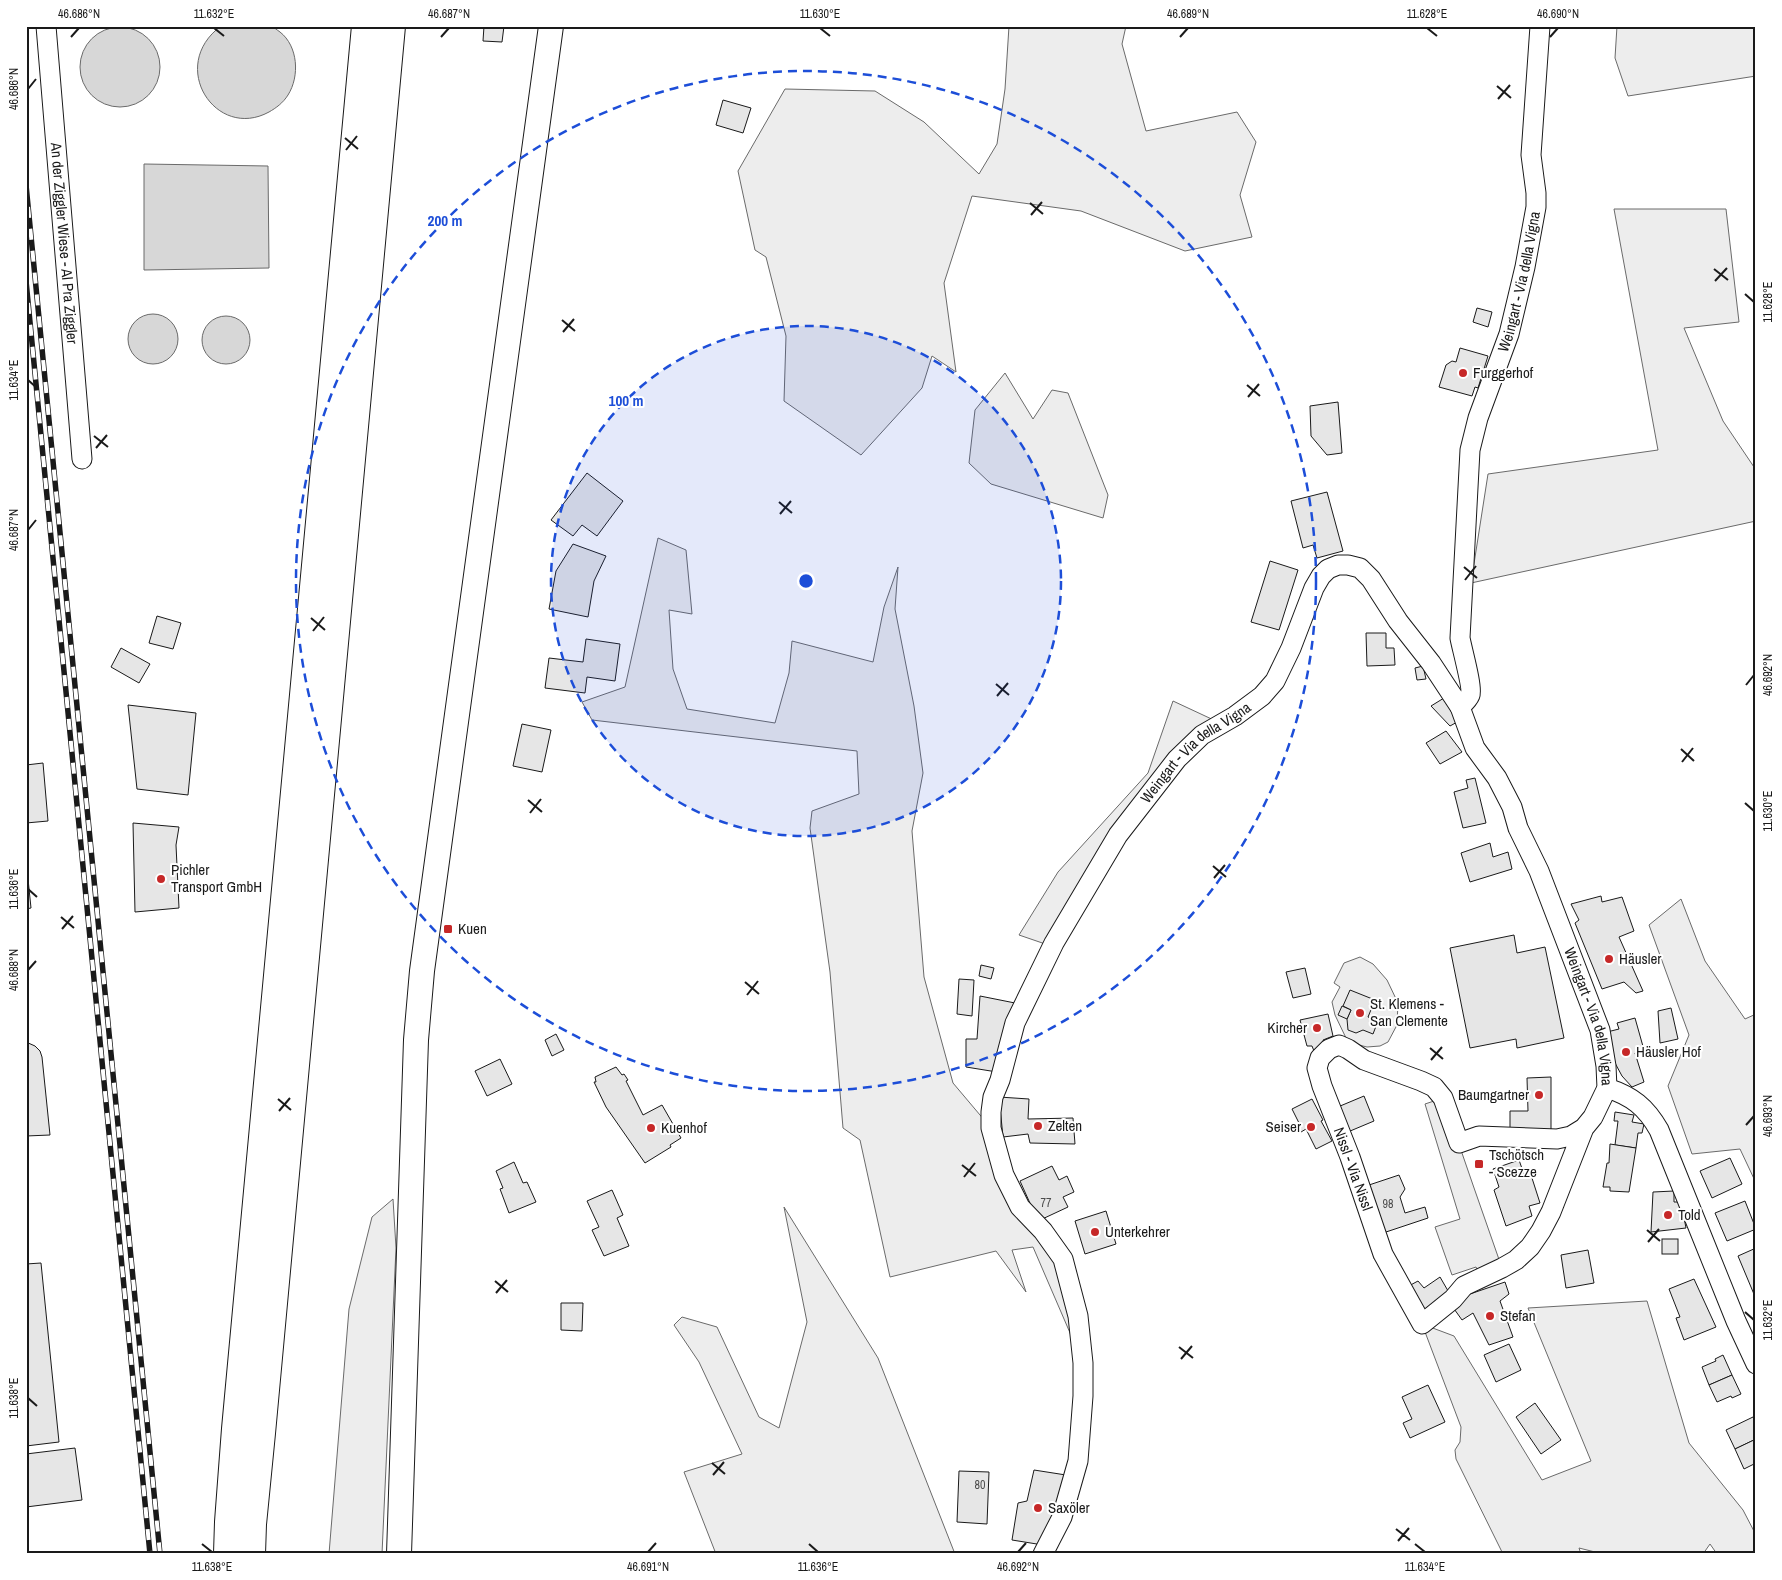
<svg xmlns="http://www.w3.org/2000/svg" width="1782" height="1580" viewBox="0 0 1782 1580" font-family="'Archivo Narrow',sans-serif">
<rect width="100%" height="100%" fill="#fff"/>
<g fill="#ededed" stroke="#6a6a6a">
<polygon points="1009,26 1126,26 1122,44 1146,131 1237,112 1256,142 1240,195 1252,237 1185,251 1081,211 972,196 944,283 956,372 932,356 922,388 861,455 784,401 786,336 766,257 755,250 738,171 785,89 875,91 924,122 979,174 997,144 1005,89"/>
<polygon points="1617,26 1756,26 1756,76 1628,96 1615,58"/>
<polygon points="1614,209 1726,209 1739,322 1684,328 1723,421 1756,470 1756,521 1471,583 1488,474 1658,450"/>
<polygon points="1005,373 1033,419 1052,390 1068,393 1108,495 1103,518 991,484 969,463 975,410"/>
<polygon points="658,538 686,550 692,614 669,610 673,669 687,709 775,723 789,673 792,641 873,662 884,607 898,567 895,609 914,706 923,773 912,831 924,977 953,1083 991,1128 1004,1175 1063,1259 1083,1363 1033,1247 1012,1250 1026,1292 996,1251 890,1277 860,1140 843,1128 830,972 810,828 812,811 859,794 857,751 592,720 582,702 625,687"/>
<polygon points="1173,701 1218,722 1128,827 1057,948 1019,935 1058,872 1148,773"/>
<polygon points="1681,899 1705,961 1745,1019 1756,1014 1756,1183 1740,1149 1692,1154 1668,1086 1689,1035 1649,925"/>
<polygon points="1360,957 1373,964 1387,980 1398,1003 1397,1025 1388,1042 1380,1046 1367,1047 1355,1044 1346,1038 1335,1015 1332,1002 1340,987 1334,983 1344,963"/>
<polygon points="1443,1098 1473,1185 1502,1268 1479,1274 1476,1267 1452,1275 1435,1227 1460,1219 1425,1104"/>
<polygon points="393,1199 396,1248 382,1554 329,1554 349,1309 372,1217"/>
<polygon points="784,1207 878,1358 955,1554 716,1554 684,1472 742,1454 699,1362 674,1325 682,1317 717,1327 759,1417 779,1428 807,1322"/>
<polygon points="1647,1301 1689,1443 1743,1510 1756,1535 1756,1554 1717,1554 1710,1544 1703,1554 1603,1554 1579,1548 1581,1554 1503,1554 1456,1459 1455,1450 1460,1442 1461,1427 1422,1324 1454,1336 1542,1480 1591,1461 1528,1308"/>
</g>
<g fill="#d7d7d7" stroke="#6a6a6a">
<path d="M221,26C235,26 257,24 270,26C274,27 277,30 280,32C298,46 300,76 288,95C283,103 276,108 269,112C216,141 167,66 221,26Z"/>
<circle cx="120" cy="67" r="40"/>
<polygon points="144,164 268,166 269,268 144,270"/>
<circle cx="153" cy="339" r="25"/>
<circle cx="226" cy="340" r="24"/>
</g>
<g fill="#e6e6e6" stroke="#1a1a1a">
<polygon points="484,26 504,26 502,42 483,41"/>
<polygon points="723,100 751,108 743,133 716,125"/>
<polygon points="1477,308 1492,312 1488,327 1473,322"/>
<polygon points="1460,348 1488,356 1478,388 1475,387 1472,396 1439,387 1446,365 1452,361 1456,362"/>
<polygon points="1338,402 1342,453 1327,455 1311,436 1310,406"/>
<polygon points="587,473 623,501 597,536 582,525 573,536 551,520"/>
<polygon points="1327,492 1343,551 1317,558 1313,545 1303,548 1291,501"/>
<polygon points="573,544 606,556 594,581 588,617 549,609 556,571"/>
<polygon points="1270,561 1298,570 1279,630 1251,622"/>
<polygon points="157,616 181,623 173,649 149,643"/>
<polygon points="1366,633 1386,633 1386,648 1394,648 1395,665 1367,666"/>
<polygon points="586,639 620,644 615,681 587,677 585,693 545,688 549,658 583,662"/>
<polygon points="121,648 150,664 139,683 111,667"/>
<polygon points="1423,666 1426,679 1417,680 1415,668"/>
<polygon points="1444,698 1459,721 1450,726 1431,706"/>
<polygon points="128,705 196,713 188,795 137,789"/>
<polygon points="522,724 551,730 542,772 513,766"/>
<polygon points="1446,731 1462,752 1440,764 1426,743"/>
<polygon points="43,763 48,821 26,823 26,765"/>
<polygon points="1475,778 1486,823 1463,828 1454,792 1468,788 1466,780"/>
<polygon points="133,823 179,827 176,845 179,908 135,912"/>
<polygon points="1490,843 1493,857 1508,852 1512,869 1470,882 1461,853"/>
<polygon points="26,879 28,879 31,908 26,909"/>
<polygon points="1601,896 1602,902 1622,897 1634,931 1619,937 1643,991 1636,993 1624,982 1602,989 1575,923 1579,920 1571,904"/>
<polygon points="1514,935 1517,953 1545,947 1564,1038 1517,1048 1516,1039 1470,1048 1450,948"/>
<polygon points="981,965 994,968 991,979 979,976"/>
<polygon points="1305,968 1311,994 1293,998 1286,972"/>
<polygon points="959,979 974,980 972,1016 957,1014"/>
<polygon points="1350,990 1375,1000 1368,1017 1378,1021 1373,1034 1363,1030 1356,1033 1348,1030 1347,1019 1351,1010 1343,1006"/>
<polygon points="980,996 1015,1003 997,1072 966,1067 966,1039 977,1039"/>
<polygon points="1342,1006 1351,1010 1347,1019 1338,1015"/>
<polygon points="1671,1008 1678,1039 1660,1043 1658,1011"/>
<polygon points="1328,1014 1333,1036 1323,1040 1326,1048 1314,1051 1312,1046 1307,1046 1300,1020"/>
<polygon points="1635,1018 1644,1050 1635,1053 1644,1082 1632,1087 1622,1076 1615,1063 1607,1032 1619,1029 1617,1023"/>
<polygon points="556,1034 564,1050 552,1056 545,1040"/>
<polygon points="26,1042 35,1046 40,1051 42,1057 50,1135 26,1136"/>
<polygon points="500,1059 512,1084 487,1096 475,1071"/>
<polygon points="616,1067 622,1075 624,1074 628,1080 626,1081 643,1115 662,1105 681,1138 670,1145 671,1147 645,1163 606,1107 594,1082 596,1082 595,1077"/>
<polygon points="1551,1077 1551,1132 1510,1133 1510,1111 1528,1111 1527,1078"/>
<polygon points="1364,1096 1374,1121 1343,1134 1333,1109"/>
<polygon points="999,1097 1029,1099 1028,1119 1073,1118 1075,1144 1030,1143 1028,1134 1003,1137"/>
<polygon points="1312,1099 1323,1120 1321,1121 1332,1141 1316,1149 1306,1129 1301,1132 1297,1124 1299,1123 1292,1109"/>
<polygon points="1615,1112 1634,1115 1632,1122 1644,1124 1642,1133 1638,1133 1636,1148 1615,1145 1618,1121 1614,1121"/>
<polygon points="1610,1144 1636,1148 1629,1192 1610,1191 1610,1187 1603,1187 1607,1163 1609,1163"/>
<polygon points="1730,1158 1742,1184 1712,1198 1700,1171"/>
<polygon points="1519,1160 1525,1177 1531,1175 1540,1203 1529,1206 1532,1216 1506,1226 1494,1190 1499,1187 1493,1169"/>
<polygon points="514,1162 523,1183 527,1182 536,1202 509,1213 500,1189 503,1188 496,1171"/>
<polygon points="1052,1166 1059,1180 1067,1176 1074,1192 1063,1197 1068,1207 1038,1221 1020,1181"/>
<polygon points="1399,1175 1405,1189 1400,1197 1405,1213 1425,1207 1428,1218 1380,1234 1369,1185"/>
<polygon points="612,1190 623,1215 617,1218 629,1246 604,1256 592,1230 599,1227 587,1201"/>
<polygon points="1674,1191 1674,1202 1681,1202 1686,1228 1651,1232 1653,1192"/>
<polygon points="1745,1201 1756,1229 1727,1241 1715,1213"/>
<polygon points="1106,1211 1116,1244 1085,1254 1075,1221"/>
<rect x="1662" y="1239" width="16" height="15"/>
<polygon points="1756,1248 1756,1299 1738,1256"/>
<polygon points="1588,1250 1594,1283 1566,1288 1561,1255"/>
<polygon points="41,1263 59,1442 26,1446 26,1264"/>
<polygon points="1440,1277 1451,1296 1426,1315 1405,1288 1418,1281 1424,1288"/>
<polygon points="1694,1279 1716,1327 1684,1340 1676,1318 1680,1317 1669,1289"/>
<polygon points="1505,1282 1509,1294 1500,1301 1513,1337 1489,1345 1473,1313 1462,1320 1452,1306 1467,1295"/>
<polygon points="561,1303 583,1303 582,1331 561,1330"/>
<polygon points="1509,1344 1521,1370 1496,1382 1484,1355"/>
<polygon points="1723,1355 1732,1375 1709,1385 1702,1367 1716,1361 1715,1359"/>
<polygon points="1732,1375 1741,1394 1732,1398 1731,1396 1717,1402 1709,1385"/>
<polygon points="1428,1385 1445,1422 1410,1438 1403,1423 1412,1419 1402,1397"/>
<polygon points="1535,1403 1561,1440 1541,1454 1516,1417"/>
<polygon points="1753,1417 1756,1421 1756,1439 1735,1449 1726,1430"/>
<polygon points="1756,1439 1756,1463 1744,1469 1735,1449"/>
<polygon points="75,1448 82,1500 26,1507 26,1454"/>
<polygon points="1034,1470 1066,1475 1043,1545 1012,1540 1018,1503 1027,1501"/>
<polygon points="959,1471 989,1472 987,1524 957,1522"/>
</g>
<g fill="none" stroke-linecap="round" stroke-linejoin="round">
<defs>
<g id="minor">
<path id="s1" d="M46,26L82,459"/>
<path id="s2" d="M1460,707C1463,704 1468,700 1470,695C1473,688 1462,649 1460,638L1470,450L1478,418L1509,334L1525,267L1536,207V193L1531,155L1540,26"/>
<path d="M1607,1088C1632,1096 1646,1107 1659,1130L1736,1321L1756,1364"/>
<path id="s3" d="M1043,1554L1062,1517L1078,1461L1083,1396V1363L1078,1316L1063,1259L1043,1231L1020,1207L1004,1175L991,1128V1112L993,1097L1000,1080L1015,1023L1054,943L1118,835L1177,759L1202,735L1235,716L1262,696L1275,681L1291,648L1314,588L1321,576L1328,569L1338,565H1348L1360,568L1371,579L1398,621L1431,663L1460,707L1475,748L1497,778L1512,807L1518,828L1539,871L1600,1030L1606,1066L1607,1088L1593,1117L1584,1128L1551,1212L1541,1231L1530,1247L1516,1260L1502,1268L1464,1286L1453,1299L1422,1324L1383,1254L1350,1157L1322,1086L1317,1068L1320,1058L1329,1049L1339,1045L1348,1049L1364,1060L1421,1081L1434,1087L1443,1098L1459,1143L1479,1136L1557,1139L1571,1136L1584,1128"/>
</g>
<polyline id="major" points="399,1554 416,1040 422,971 551,26"/>
<g id="highway">
<polyline points="228,1554 229,1522 236,1429 366,26"/>
<polyline points="251,1554 252,1524 261,1433 391,26"/>
</g>
</defs>
<use href="#minor" stroke="#1a1a1a" stroke-width="21"/>
<use href="#major" stroke="#1a1a1a" stroke-width="26"/>
<use href="#highway" stroke="#1a1a1a" stroke-width="30"/>
<use href="#minor" stroke="#fff" stroke-width="19"/>
<use href="#major" stroke="#fff" stroke-width="24"/>
<use href="#highway" stroke="#fff" stroke-width="28"/>
<defs>
<g id="rail">
<polyline points="26,185 160,1554"/>
<polyline points="26,281 150,1554"/>
</g>
</defs>
<use href="#rail" stroke="#1a1a1a" stroke-width="5.5"/>
<use href="#rail" stroke="#fff" stroke-width="4" stroke-dasharray="11" stroke-linecap="butt"/>
</g>
<path fill="none" stroke="#1a1a1a" stroke-width="2" d="M214,28L224,36M820,28L830,36M1427,28L1437,36M71,37L79,28M441,37L449,28M1180,37L1188,28M1550,37L1558,28M1497,86L1511,98M28,89L36,79M1498,99L1510,85M345,138L358,149M346,150L357,136M1030,203L1043,214M1031,215L1042,202M1714,269L1728,280M1715,281L1727,268M1745,294L1754,302M562,320L575,331M563,332L574,319M28,380L37,388M1247,385L1260,396M1248,397L1259,384M94,436L108,447M96,448L107,435M779,502L792,513M780,514L791,501M28,530L36,520M1464,567L1477,578M1465,580L1476,566M311,618L325,630M313,631L324,617M996,684L1009,695M1746,685L1754,675M997,696L1008,683M1681,749L1694,761M1682,762L1693,748M528,800L542,812M1745,803L1754,811M530,813L541,799M1213,866L1226,877M1214,878L1225,865M28,889L37,897M61,917L74,928M62,929L73,916M28,970L36,961M745,982L759,994M747,995L758,981M1430,1048L1443,1059M1431,1060L1442,1047M278,1099L291,1110M279,1111L290,1098M1746,1125L1754,1116M962,1165L976,1176M964,1177L975,1163M1647,1230L1660,1241M1648,1242L1659,1229M495,1281L508,1292M496,1293L507,1280M1745,1312L1754,1320M1179,1347L1193,1358M1181,1359L1192,1346M28,1398L37,1406M712,1463L725,1474M713,1475L724,1462M1396,1529L1410,1540M1398,1541L1409,1528M202,1544L212,1552M809,1544L818,1552M1415,1544L1425,1552M648,1552L656,1543M1018,1552L1026,1543"/>
<circle cx="806" cy="581" r="255" fill="#1d4ed8" fill-opacity=".12"/>
<g fill="none" stroke="#1d4ed8" stroke-width="2.5" stroke-dasharray="9 6">
<circle cx="806" cy="581" r="255"/>
<circle cx="806" cy="581" r="510"/>
</g>
<g fill="#c62828" stroke="#fff" stroke-width="2">
<circle cx="1463" cy="373" r="5"/>
<circle cx="161" cy="879" r="5"/>
<rect x="443" y="924" width="10" height="10" rx="2.5"/>
<circle cx="1609" cy="959" r="5"/>
<circle cx="1360" cy="1013" r="5"/>
<circle cx="1317" cy="1028" r="5"/>
<circle cx="1626" cy="1052" r="5"/>
<circle cx="1539" cy="1095" r="5"/>
<circle cx="1038" cy="1126" r="5"/>
<circle cx="1311" cy="1127" r="5"/>
<circle cx="651" cy="1128" r="5"/>
<rect x="1474" y="1159" width="10" height="10" rx="2.5"/>
<circle cx="1668" cy="1215" r="5"/>
<circle cx="1095" cy="1232" r="5"/>
<circle cx="1490" cy="1316" r="5"/>
<circle cx="1038" cy="1508" r="5"/>
</g>
<g text-anchor="middle" stroke-width="4" stroke-linejoin="round" paint-order="stroke">
<g font-size="12" fill="#4d4d4d">
<text x="1046" y="1207">77</text>
<text x="1388" y="1208">98</text>
<text x="980" y="1489">80</text>
</g>
<g font-size="15" fill="#1a1a1a" stroke="#fff">
<text dy="5" stroke="none"><textPath href="#s1" startOffset="218">An der Ziggler Wiese - Al Pra Ziggler</textPath></text>
<text dy="5" stroke="none"><textPath href="#s2" startOffset="438">Weingart - Via della Vigna</textPath></text>
<text dy="5" stroke="none"><textPath href="#s3" startOffset="894">Weingart - Via della Vigna</textPath></text>
<text dy="5" stroke="none"><textPath href="#s3" startOffset="1669">Weingart - Via della Vigna</textPath></text>
<text transform="translate(1353 1169) rotate(70)" y="5">Nissl - Via Nissl</text>
</g>
<g font-size="15" fill="#1a1a1a" stroke="#fff" text-anchor="start">
<text x="1473" y="378">Furggerhof</text>
<text x="171" y="875">Pichler<tspan x="171" dy="17">Transport GmbH</tspan></text>
<text x="458" y="934">Kuen</text>
<text x="1619" y="964">Häusler</text>
<text x="1370" y="1009">St. Klemens -<tspan x="1370" dy="17">San Clemente</tspan></text>
<text x="1307" y="1033" text-anchor="end">Kircher</text>
<text x="1636" y="1057">Häusler Hof</text>
<text x="1529" y="1100" text-anchor="end">Baumgartner</text>
<text x="1048" y="1131">Zelten</text>
<text x="1301" y="1132" text-anchor="end">Seiser</text>
<text x="661" y="1133">Kuenhof</text>
<text x="1489" y="1160">Tschötsch<tspan x="1489" dy="17">- Scezze</tspan></text>
<text x="1678" y="1220">Told</text>
<text x="1105" y="1237">Unterkehrer</text>
<text x="1500" y="1321">Stefan</text>
<text x="1048" y="1513">Saxöler</text>
</g>
</g>
<circle cx="806" cy="581" r="8" fill="#1d4ed8" stroke="#fff" stroke-width="2.5"/>
<g font-size="15" text-anchor="middle" font-weight="bold" fill="#1d4ed8" stroke="#fff" stroke-width="4" stroke-linejoin="round" paint-order="stroke">
<text x="445" y="226">200 m</text>
<text x="626" y="406">100 m</text>
</g>
<rect width="1782" height="1580" fill="none" stroke="#ffffff" stroke-width="55"/>
<rect x="28" y="28" width="1726" height="1524" fill="none" stroke="#1a1a1a" stroke-width="2"/>
<g font-size="12" text-anchor="middle" fill="#1a1a1a">
<text x="79" y="18">46.686°N</text>
<text x="214" y="18">11.632°E</text>
<text x="449" y="18">46.687°N</text>
<text x="820" y="18">11.630°E</text>
<text x="1188" y="18">46.689°N</text>
<text x="1427" y="18">11.628°E</text>
<text x="1558" y="18">46.690°N</text>
<text transform="translate(14 89) rotate(-90)" y="4">46.686°N</text>
<text transform="translate(1768 302) rotate(-90)" y="4">11.628°E</text>
<text transform="translate(14 380) rotate(-90)" y="4">11.634°E</text>
<text transform="translate(14 530) rotate(-90)" y="4">46.687°N</text>
<text transform="translate(1768 675) rotate(-90)" y="4">46.692°N</text>
<text transform="translate(1768 811) rotate(-90)" y="4">11.630°E</text>
<text transform="translate(14 889) rotate(-90)" y="4">11.636°E</text>
<text transform="translate(14 970) rotate(-90)" y="4">46.688°N</text>
<text transform="translate(1768 1116) rotate(-90)" y="4">46.693°N</text>
<text transform="translate(1768 1320) rotate(-90)" y="4">11.632°E</text>
<text transform="translate(14 1398) rotate(-90)" y="4">11.638°E</text>
<text x="212" y="1571">11.638°E</text>
<text x="648" y="1571">46.691°N</text>
<text x="818" y="1571">11.636°E</text>
<text x="1018" y="1571">46.692°N</text>
<text x="1425" y="1571">11.634°E</text>
</g>
</svg>
